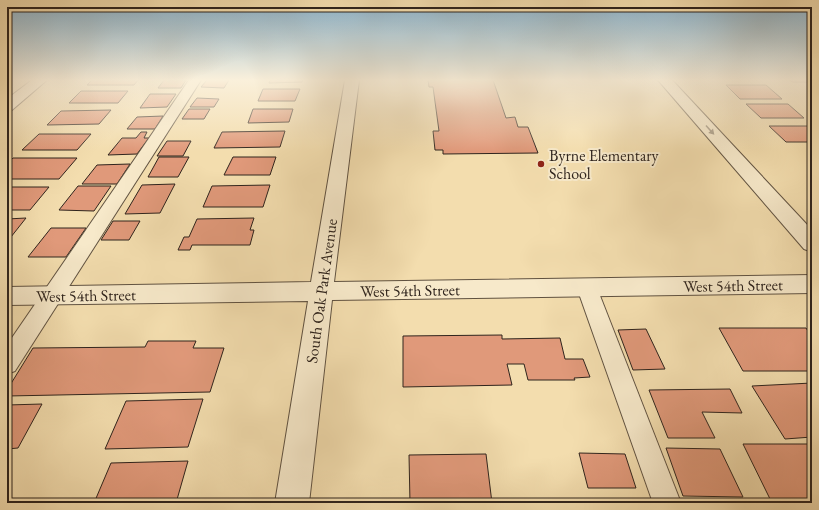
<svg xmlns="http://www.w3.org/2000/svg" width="819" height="510" viewBox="0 0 819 510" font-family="'EB Garamond',serif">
<rect width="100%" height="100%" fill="#f3ddae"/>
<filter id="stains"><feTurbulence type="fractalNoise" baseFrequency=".005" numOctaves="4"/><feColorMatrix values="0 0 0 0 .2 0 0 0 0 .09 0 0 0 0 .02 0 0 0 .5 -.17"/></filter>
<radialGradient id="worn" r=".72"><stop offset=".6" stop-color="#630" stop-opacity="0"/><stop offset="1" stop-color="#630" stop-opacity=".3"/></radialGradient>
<g fill="#e0997a" stroke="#2f241d">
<polygon points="92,80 138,80 134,85 87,85"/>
<polygon points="164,80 186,80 181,88 158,88"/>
<polygon points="207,80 229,80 224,88 201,87"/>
<polygon points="270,80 303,80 302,82 269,83"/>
<polygon points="428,80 493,80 506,118 515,117 518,127 528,127 538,153 443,154 443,150 435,150 433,131 439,131 433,87 429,87"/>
<polygon points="789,80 812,80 812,82 793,82"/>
<polygon points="726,85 766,85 782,99 740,99"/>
<polygon points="263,89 300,89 295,101 258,101"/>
<polygon points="81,91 128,91 118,103 69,103"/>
<polygon points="150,94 176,94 167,107 140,108"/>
<polygon points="197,98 219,99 214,107 190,107"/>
<polygon points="746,104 788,104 804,118 761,118"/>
<polygon points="189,109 210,109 204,119 182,119"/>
<polygon points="253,109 293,109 289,122 248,123"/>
<polygon points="111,110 99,124 47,125 61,111"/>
<polygon points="163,116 155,129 127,129 137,117"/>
<polygon points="769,126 812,126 812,142 786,142"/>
<polygon points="285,131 280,147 214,148 222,132"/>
<polygon points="141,132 147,132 144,138 149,138 137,154 108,155 122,138 136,138"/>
<polygon points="39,134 91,134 77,150 22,150"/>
<polygon points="167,141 191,141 183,156 157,156"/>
<polygon points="159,157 189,157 178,177 148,177"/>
<polygon points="233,157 276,157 270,175 224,175"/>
<polygon points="13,158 77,158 59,179 7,179 7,164"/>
<polygon points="130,164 117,184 82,184 97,165"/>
<polygon points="175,184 160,213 125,214 142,185"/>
<polygon points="270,185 263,207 203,207 212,186"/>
<polygon points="78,186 111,186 94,211 59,210"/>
<polygon points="7,187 49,187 30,210 7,210"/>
<polygon points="26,218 7,242 7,219"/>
<polygon points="254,218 250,230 254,230 250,245 192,245 190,250 178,250 184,237 189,237 197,219"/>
<polygon points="113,221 140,221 129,240 101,240"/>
<polygon points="51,228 86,228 66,257 28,257"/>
<polygon points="719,328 806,328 812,337 812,371 743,371"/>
<polygon points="646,329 665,369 633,370 618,330"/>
<polygon points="502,335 502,339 560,338 565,359 583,359 590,377 574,378 575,380 528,380 524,364 507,364 512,385 403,387 403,336"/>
<polygon points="148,341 196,341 193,348 224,348 210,392 7,396 7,390 33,348 145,347"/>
<polygon points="812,383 812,437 785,439 752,386"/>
<polygon points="730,389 742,413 702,412 715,438 668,438 649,390"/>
<polygon points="203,399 188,447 105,449 126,401"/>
<polygon points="42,404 18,448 7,449 7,405"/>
<polygon points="743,444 812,444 812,503 772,503"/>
<polygon points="666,448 720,449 743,497 683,496"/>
<polygon points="579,453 625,454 636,488 588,488"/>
<polygon points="486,454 492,503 410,503 409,455"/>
<polygon points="188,461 176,503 94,503 111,463"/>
</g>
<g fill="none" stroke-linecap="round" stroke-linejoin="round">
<defs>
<g id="lane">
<polygon points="189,80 201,80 15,371 7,374 7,345"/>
<polygon points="587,280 594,282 597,288 681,503 653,503 577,288 580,282"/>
</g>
<g id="street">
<polygon points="32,80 47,80 12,110 7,112 7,99"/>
<polygon points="345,80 359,80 334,282 812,275 812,293 332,300 309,503 275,503 308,301 7,305 7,287 311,282"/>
<polygon points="658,80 672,80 812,230 812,252 804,249"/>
</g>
</defs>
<use href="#lane" stroke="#605241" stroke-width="2"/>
<use href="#street" stroke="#605241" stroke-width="2"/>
<use href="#lane" fill="#f7e9ca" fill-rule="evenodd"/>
<use href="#street" fill="#f7e9ca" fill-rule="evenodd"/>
</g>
<defs><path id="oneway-solid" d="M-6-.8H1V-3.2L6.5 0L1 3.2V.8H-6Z"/></defs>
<use fill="#9d907c" href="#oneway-solid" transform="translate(710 130) rotate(48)"/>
<linearGradient id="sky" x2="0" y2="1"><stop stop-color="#8ab6d2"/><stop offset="0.53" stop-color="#faf0db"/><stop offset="1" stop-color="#faf0db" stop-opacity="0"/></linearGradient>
<rect width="819" height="151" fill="url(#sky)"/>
<circle fill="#8f2418" stroke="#f7e9ca" stroke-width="1.5" cx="541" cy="164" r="4"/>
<g text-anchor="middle" stroke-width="4" stroke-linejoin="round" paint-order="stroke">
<g font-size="16" fill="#2f241d" stroke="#f7e9ca" text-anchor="start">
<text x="549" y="161">Byrne Elementary<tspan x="549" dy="18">School</tspan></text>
</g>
<g font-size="16" fill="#2f241d" stroke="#f7e9ca">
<text transform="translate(733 285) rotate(-1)" y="6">West 54th Street</text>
<text transform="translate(410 290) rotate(-1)" y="6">West 54th Street</text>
<text transform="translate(321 291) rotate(-82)" y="6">South Oak Park Avenue</text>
<text transform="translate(86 295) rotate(-1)" y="6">West 54th Street</text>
</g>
</g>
<rect width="819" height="510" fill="none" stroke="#f3ddae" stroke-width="24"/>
<rect x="8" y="8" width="803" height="494" fill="none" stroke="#2f241d" stroke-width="2"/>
<rect x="12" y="12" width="795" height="486" fill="none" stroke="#2f241d"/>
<rect width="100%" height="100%" filter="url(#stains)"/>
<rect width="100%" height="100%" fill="url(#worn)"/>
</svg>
